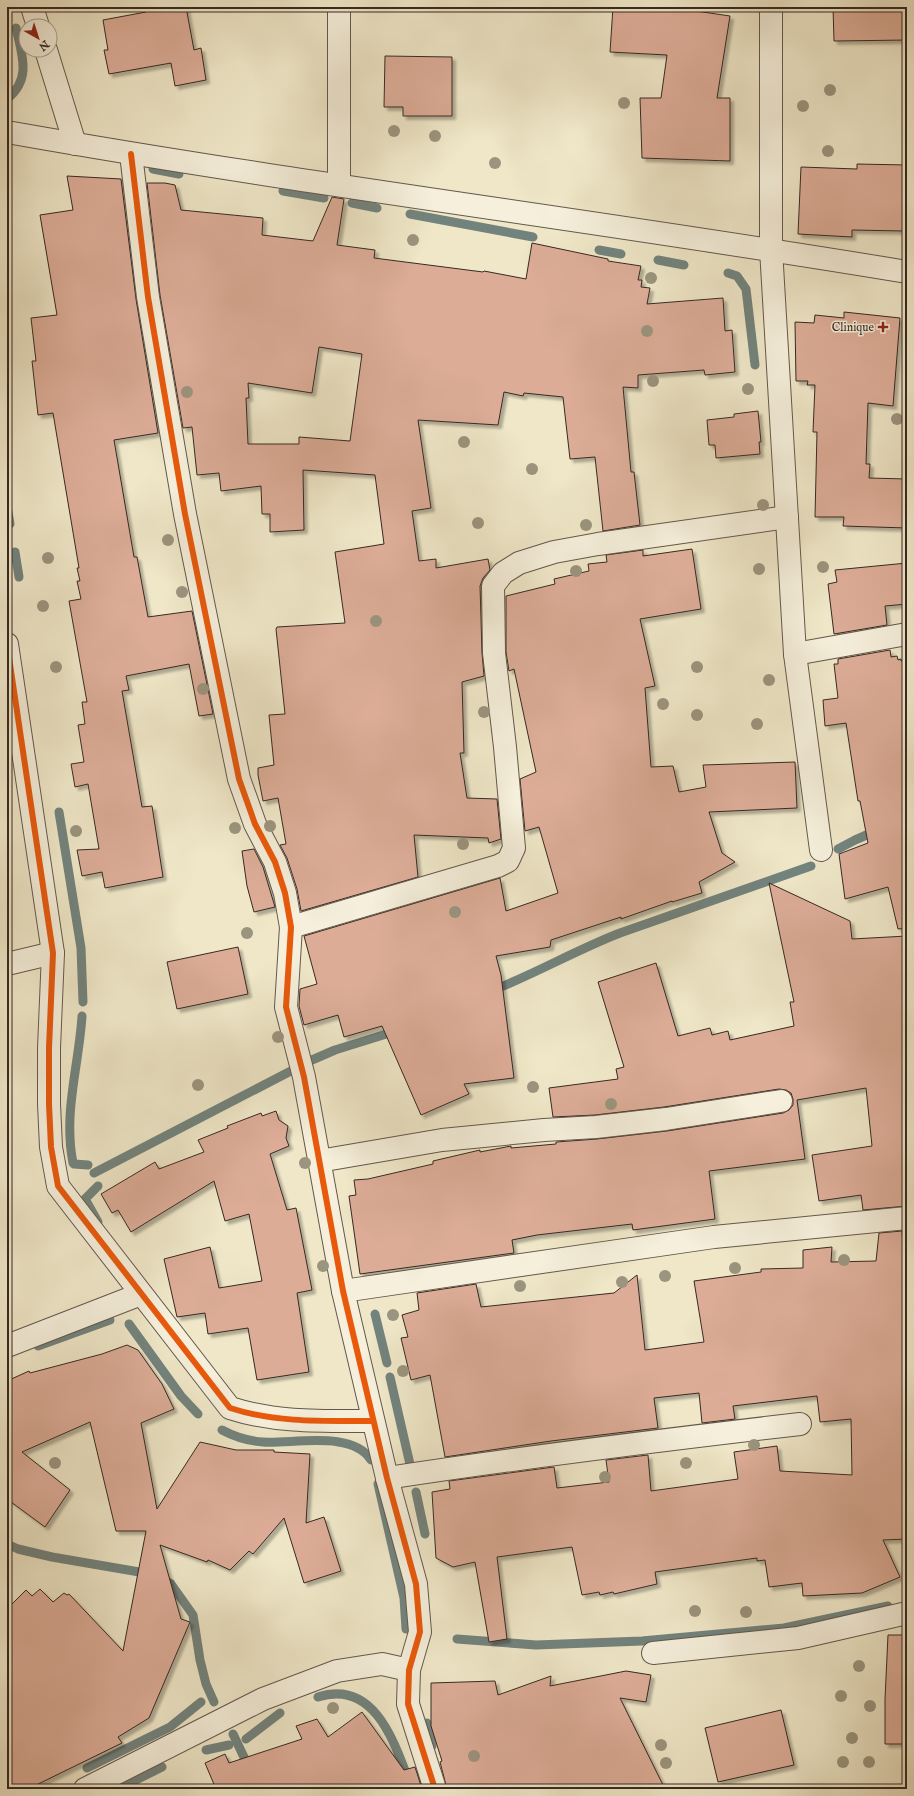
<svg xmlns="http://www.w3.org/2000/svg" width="914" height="1796" viewBox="0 0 914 1796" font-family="'IM FELL English',serif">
<defs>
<filter id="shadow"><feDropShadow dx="3.5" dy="3.5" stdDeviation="1" flood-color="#0004"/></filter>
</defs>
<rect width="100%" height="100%" fill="#efe7c8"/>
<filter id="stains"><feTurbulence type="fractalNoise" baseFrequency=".005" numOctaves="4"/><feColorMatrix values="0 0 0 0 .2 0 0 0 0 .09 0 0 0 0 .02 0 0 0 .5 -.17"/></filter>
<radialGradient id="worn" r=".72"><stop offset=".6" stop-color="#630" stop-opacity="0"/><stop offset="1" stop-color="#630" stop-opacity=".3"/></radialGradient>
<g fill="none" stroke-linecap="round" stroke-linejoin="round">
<g stroke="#72837e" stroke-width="9">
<path d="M7,99C32,79 22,55 16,28"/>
<polyline points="153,169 179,174"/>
<polyline points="283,191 324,198"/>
<polyline points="352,203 377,208"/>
<polyline points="410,214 533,237"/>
<polyline points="599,250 621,254"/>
<polyline points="658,260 684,265"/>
<polyline points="728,273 737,276 746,289 755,365"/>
<polyline points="7,506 10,524"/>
<polyline points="15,552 19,577"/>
<polyline points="59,812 81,948 83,1002"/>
<polyline points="838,849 855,840 878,830"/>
<path d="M491,991C535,974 576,950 620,933L811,866"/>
<path d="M82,1016C79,1065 63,1113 73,1163L74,1164L88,1165"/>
<polyline points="94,1173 312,1060 335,1050 396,1031"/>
<polyline points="98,1222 85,1199 98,1186"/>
<polyline points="375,1314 387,1363"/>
<polyline points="129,1324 181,1396 198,1414"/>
<polyline points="38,1346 110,1320"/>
<polyline points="390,1377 412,1473"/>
<path d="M222,1430C235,1437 249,1441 263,1442C293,1444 353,1430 371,1460"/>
<polyline points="378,1484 404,1598 406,1629"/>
<polyline points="416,1492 425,1534"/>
<polyline points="7,1544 18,1549 52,1557 151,1574 159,1577 171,1584 193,1615 200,1660 206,1684 214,1702"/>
<polyline points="457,1639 536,1645 642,1641 784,1628 888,1606"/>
<path d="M318,1697C377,1678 396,1748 412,1789"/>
<polyline points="427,1723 432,1746"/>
<polyline points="233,1734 259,1789"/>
<polyline points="246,1739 280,1713"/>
<polyline points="206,1750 229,1745"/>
<polyline points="87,1768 170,1727 201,1702"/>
<polyline points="118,1789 162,1767"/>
</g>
</g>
<g fill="#dcac97" stroke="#362923" fill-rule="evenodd" filter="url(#shadow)">
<polygon points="158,7 186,7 194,50 201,48 206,80 175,86 171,63 109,74 104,50 108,50 103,20 146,12 145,10"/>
<polygon points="613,7 669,7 730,16 717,98 730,98 730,161 642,158 640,98 661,98 667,55 610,52"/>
<polygon points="833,7 907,7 907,40 834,41"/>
<polygon points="385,56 452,57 452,116 403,116 403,107 384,107"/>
<polygon points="857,164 907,165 904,231 852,230 852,237 798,234 801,167 857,169"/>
<polygon points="67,176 121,179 136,299 158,433 114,440 134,557 137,557 148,617 192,611 213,714 199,716 189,664 126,676 129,690 122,691 142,807 152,806 163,877 105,888 102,872 82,876 77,850 99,849 88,784 75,787 71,764 84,762 78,725 85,724 82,702 87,702 69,601 81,599 77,581 80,581 77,568 79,568 53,413 38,415 32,361 36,361 31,318 57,315 40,215 73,210"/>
<path d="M147,183H165L175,185L181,210L263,218L262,235L313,241L332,197L344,199L337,245L375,250L374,258L483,272L484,271L526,279L532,243L608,259V261L641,266L638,280H642L641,287L650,288L647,304L723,298L725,331L732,330L735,372L705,375L704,370L638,375V388L623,387L631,472H634L640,525L603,531L595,457L570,459L563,397L524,393L523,396L504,392L498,425L418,420L431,508L412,511L419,561L436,559V568L488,559L490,570L483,578L480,586L482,653L484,676L462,682L464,753H460L467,798L497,799L501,839L489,843L488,838L414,835L418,877L301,911L297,889L287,858L280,845L286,844L278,798L263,801L258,775V768L274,765L269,715L285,714L276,629L277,627L345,623L335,552L384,544L375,475L303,470L304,530L270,532V514H262L261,486L221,491L219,473L197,475L192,427L183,428L160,295ZM319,347L362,354L350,441L299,437V444H248L246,398H249L248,383L312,393Z"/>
<polygon points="844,312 900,318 893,406 868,403 866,464 870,464 869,478 907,479 907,528 843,526 844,517 815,517 817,432 813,432 815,385 807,385 808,381 796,381 795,322 814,323 815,315 844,318"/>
<polygon points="758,411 761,442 759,442 760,454 716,458 715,445 709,445 707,420 734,417 734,414"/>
<polygon points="692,549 701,609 640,619 655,686 645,688 651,767 673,766 679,792 706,787 703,765 795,762 797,808 709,812 722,853 735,862 699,882 702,893 672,902 672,901 621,919 621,917 551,940 550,947 496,956 501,975 514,1078 464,1084 469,1094 421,1115 382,1026 344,1037 338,1015 304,1025 299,1006 300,989 317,984 304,936 500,878 506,911 558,893 539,827 525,831 520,779 536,772 514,669 509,671 506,652 506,596 555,584 554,579 589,571 588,564 607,562 606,555 643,550 643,556"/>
<polygon points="907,563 907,604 885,606 887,625 834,634 828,584 837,582 835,570"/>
<polygon points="890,650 891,657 897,656 898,660 901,659 901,661 907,660 907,928 898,929 888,887 845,899 839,854 868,843 860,801 858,801 846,723 825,726 823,700 838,698 834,664 838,664 838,659"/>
<polygon points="254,849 263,867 275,907 254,912 247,886 242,851"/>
<polygon points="769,883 850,921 852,939 907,936 907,1206 863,1210 861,1195 819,1201 812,1155 872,1146 866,1088 797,1100 805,1159 709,1171 715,1219 633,1230 632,1224 537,1235 512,1240 514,1253 360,1274 349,1196 356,1195 354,1180 368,1179 433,1164 433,1161 480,1150 480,1152 511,1146 511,1148 556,1144 556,1142 597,1139 667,1131 783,1113 789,1110 793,1105 793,1099 791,1093 786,1090 779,1089 664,1107 595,1115 553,1117 549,1088 618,1079 616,1069 624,1067 598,982 656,963 678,1036 710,1028 712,1035 728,1031 730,1040 794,1026 790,1002 794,1002"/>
<polygon points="238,947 248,994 177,1009 167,962"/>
<polygon points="276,1111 279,1120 288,1126 286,1138 289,1146 270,1154 287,1210 296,1208 312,1290 297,1293 309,1372 257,1380 248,1328 208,1334 205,1313 177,1317 164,1259 210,1247 219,1288 262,1281 249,1214 225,1221 214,1181 131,1232 118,1210 112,1213 101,1194 155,1162 159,1169 204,1152 198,1140 228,1128 227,1126 261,1113 262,1116"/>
<polygon points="902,1231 904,1261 905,1411 907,1411 907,1539 883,1540 900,1577 862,1593 803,1596 802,1583 769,1587 765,1560 757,1561 757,1558 655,1572 657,1584 614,1594 613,1592 600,1595 599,1592 582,1595 572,1547 497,1557 507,1639 489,1642 475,1562 453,1567 436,1558 432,1492 450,1489 449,1481 554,1467 557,1488 609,1482 606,1460 648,1455 651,1491 738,1479 734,1452 777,1446 780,1471 852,1475 851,1419 820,1422 817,1396 733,1406 735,1419 702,1423 699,1393 654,1398 658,1428 551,1441 445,1457 430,1375 411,1380 401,1338 408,1337 402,1315 419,1310 417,1293 476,1284 481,1307 614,1293 637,1275 645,1350 704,1342 694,1281 761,1272 761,1269 803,1268 803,1250 832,1247 831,1262 876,1261 879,1233"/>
<polygon points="127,1345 138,1350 162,1384 174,1409 141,1423 157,1509 200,1442 236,1450 274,1450 274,1452 310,1454 306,1523 324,1517 341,1571 304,1583 284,1518 253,1554 249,1551 230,1570 208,1560 207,1562 160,1545 181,1619 190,1622 149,1718 118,1737 122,1743 28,1789 7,1789 7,1616 11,1613 8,1608 26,1590 32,1596 40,1589 53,1602 64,1593 67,1595 69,1594 123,1651 146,1531 116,1531 90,1422 22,1452 70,1490 45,1527 7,1499 7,1381 29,1371 30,1373 102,1354"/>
<polygon points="888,1635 907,1635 907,1744 885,1744 885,1699"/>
<polygon points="626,1671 651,1675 646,1702 620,1698 665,1789 447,1789 440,1762 442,1761 431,1726 431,1683 495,1681 498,1695 551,1676 550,1686"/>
<polygon points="781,1710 794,1765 718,1782 705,1728"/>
<polygon points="362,1712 404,1770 415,1767 422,1789 216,1789 205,1763 225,1754 229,1763 302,1739 296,1726 317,1719 328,1737"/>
</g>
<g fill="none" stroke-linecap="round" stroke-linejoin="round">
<defs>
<g id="street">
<polyline points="32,7 38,26"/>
<polyline points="771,7 771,249 795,654 821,850"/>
<polyline points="46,50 75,144"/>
<path d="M7,132C306,185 607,222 907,272"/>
<polyline points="131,154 148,297 185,514 239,779 255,824 275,862 285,893 291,927 286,1007 304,1077 343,1291 387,1478 416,1584 420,1632 409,1670 408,1704 435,1789"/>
<polyline points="339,185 339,7"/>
<path d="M7,644L53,953L49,1048V1104L51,1147L58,1186L230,1408C276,1423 325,1421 373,1421"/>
<polyline points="795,654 907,634"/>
<polyline points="291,927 498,866 508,861 514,848 505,747 494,653 493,586 503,573 519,563 554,552 598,544 787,517"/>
<polyline points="7,964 53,953"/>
<polyline points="319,1161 442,1140 544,1130 596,1127 666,1119 781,1101"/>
<polyline points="343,1291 714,1237 907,1218"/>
<polyline points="7,1346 141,1294"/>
<path d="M387,1478C524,1457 662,1440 800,1424"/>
<polyline points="653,1653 798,1638 907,1613"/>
<polyline points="85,1789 263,1699 337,1671 382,1664 409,1670"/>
</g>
</defs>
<use href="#street" stroke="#64584c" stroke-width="24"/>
<use href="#street" stroke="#f5efdb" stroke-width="22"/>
<defs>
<g id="cycleway">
<polyline points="131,154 148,297 185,514 239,779 255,824 275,862 285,893 291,927 286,1007 304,1077 343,1291 387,1478 416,1584 420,1632 409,1670 408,1704 435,1789"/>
<path d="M7,644L53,953L49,1048V1104L51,1147L58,1186L230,1408C276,1423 325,1421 373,1421"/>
</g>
</defs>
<use href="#cycleway" stroke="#f5efdb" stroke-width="8"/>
<use href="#cycleway" stroke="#e8590c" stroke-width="6"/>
</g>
<g fill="#9b947e">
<circle cx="830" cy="90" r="6"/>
<circle cx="624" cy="103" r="6"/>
<circle cx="803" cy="106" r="6"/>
<circle cx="394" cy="131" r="6"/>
<circle cx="435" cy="136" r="6"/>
<circle cx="828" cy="151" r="6"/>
<circle cx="495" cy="163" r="6"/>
<circle cx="413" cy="240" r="6"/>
<circle cx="651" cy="278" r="6"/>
<circle cx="647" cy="331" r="6"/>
<circle cx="653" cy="381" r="6"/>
<circle cx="748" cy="389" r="6"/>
<circle cx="187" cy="392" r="6"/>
<circle cx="897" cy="419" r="6"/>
<circle cx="464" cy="442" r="6"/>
<circle cx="532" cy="469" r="6"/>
<circle cx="763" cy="505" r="6"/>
<circle cx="478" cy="523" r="6"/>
<circle cx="586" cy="525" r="6"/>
<circle cx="168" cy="540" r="6"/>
<circle cx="48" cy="558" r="6"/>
<circle cx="823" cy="567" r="6"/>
<circle cx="759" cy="569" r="6"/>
<circle cx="576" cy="571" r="6"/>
<circle cx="182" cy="592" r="6"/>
<circle cx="43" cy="606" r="6"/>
<circle cx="376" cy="621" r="6"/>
<circle cx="56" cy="667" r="6"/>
<circle cx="697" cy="667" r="6"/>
<circle cx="769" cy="680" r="6"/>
<circle cx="203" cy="689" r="6"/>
<circle cx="663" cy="704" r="6"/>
<circle cx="484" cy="712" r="6"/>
<circle cx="697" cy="715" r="6"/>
<circle cx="757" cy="724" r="6"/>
<circle cx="270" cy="826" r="6"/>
<circle cx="235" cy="828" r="6"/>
<circle cx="76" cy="831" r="6"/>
<circle cx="463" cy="844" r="6"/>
<circle cx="455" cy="912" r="6"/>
<circle cx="247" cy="933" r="6"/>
<circle cx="278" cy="1037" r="6"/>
<circle cx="198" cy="1085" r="6"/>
<circle cx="533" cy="1087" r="6"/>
<circle cx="611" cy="1104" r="6"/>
<circle cx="305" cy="1163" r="6"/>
<circle cx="844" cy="1260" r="6"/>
<circle cx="323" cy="1266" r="6"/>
<circle cx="735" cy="1268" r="6"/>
<circle cx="665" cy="1276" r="6"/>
<circle cx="622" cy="1282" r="6"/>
<circle cx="520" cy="1286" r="6"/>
<circle cx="393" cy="1315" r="6"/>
<circle cx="403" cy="1371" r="6"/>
<circle cx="754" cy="1445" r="6"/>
<circle cx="55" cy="1463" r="6"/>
<circle cx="686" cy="1463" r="6"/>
<circle cx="605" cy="1477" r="6"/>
<circle cx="695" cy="1611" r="6"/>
<circle cx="746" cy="1612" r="6"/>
<circle cx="859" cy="1666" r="6"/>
<circle cx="841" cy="1696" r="6"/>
<circle cx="870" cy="1706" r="6"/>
<circle cx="333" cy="1708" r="6"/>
<circle cx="852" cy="1738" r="6"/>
<circle cx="661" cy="1745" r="6"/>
<circle cx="474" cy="1756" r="6"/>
<circle cx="843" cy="1762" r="6"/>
<circle cx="869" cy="1762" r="6"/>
<circle cx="666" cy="1763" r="6"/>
</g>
<path fill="#8f2418" stroke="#f5efdb" stroke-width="1.5" d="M881 321h4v4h4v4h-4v4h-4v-4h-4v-4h4z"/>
<g text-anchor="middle" stroke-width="3" stroke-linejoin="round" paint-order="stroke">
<g font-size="12" fill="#362923" stroke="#f5efdb" text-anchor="end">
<text x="874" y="331">Clinique</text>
</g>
</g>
<rect width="914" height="1796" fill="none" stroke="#efe7c8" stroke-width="24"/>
<rect x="8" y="8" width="898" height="1780" fill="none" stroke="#362923" stroke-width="2"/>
<rect x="12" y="12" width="890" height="1772" fill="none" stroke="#362923"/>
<g transform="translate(38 38) rotate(141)"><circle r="19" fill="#f5efdb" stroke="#a9a091"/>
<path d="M0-3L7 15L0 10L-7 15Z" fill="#8f2418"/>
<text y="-6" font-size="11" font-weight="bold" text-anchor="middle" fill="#362923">N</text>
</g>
<rect width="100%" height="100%" filter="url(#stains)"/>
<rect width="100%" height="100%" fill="url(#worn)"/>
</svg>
